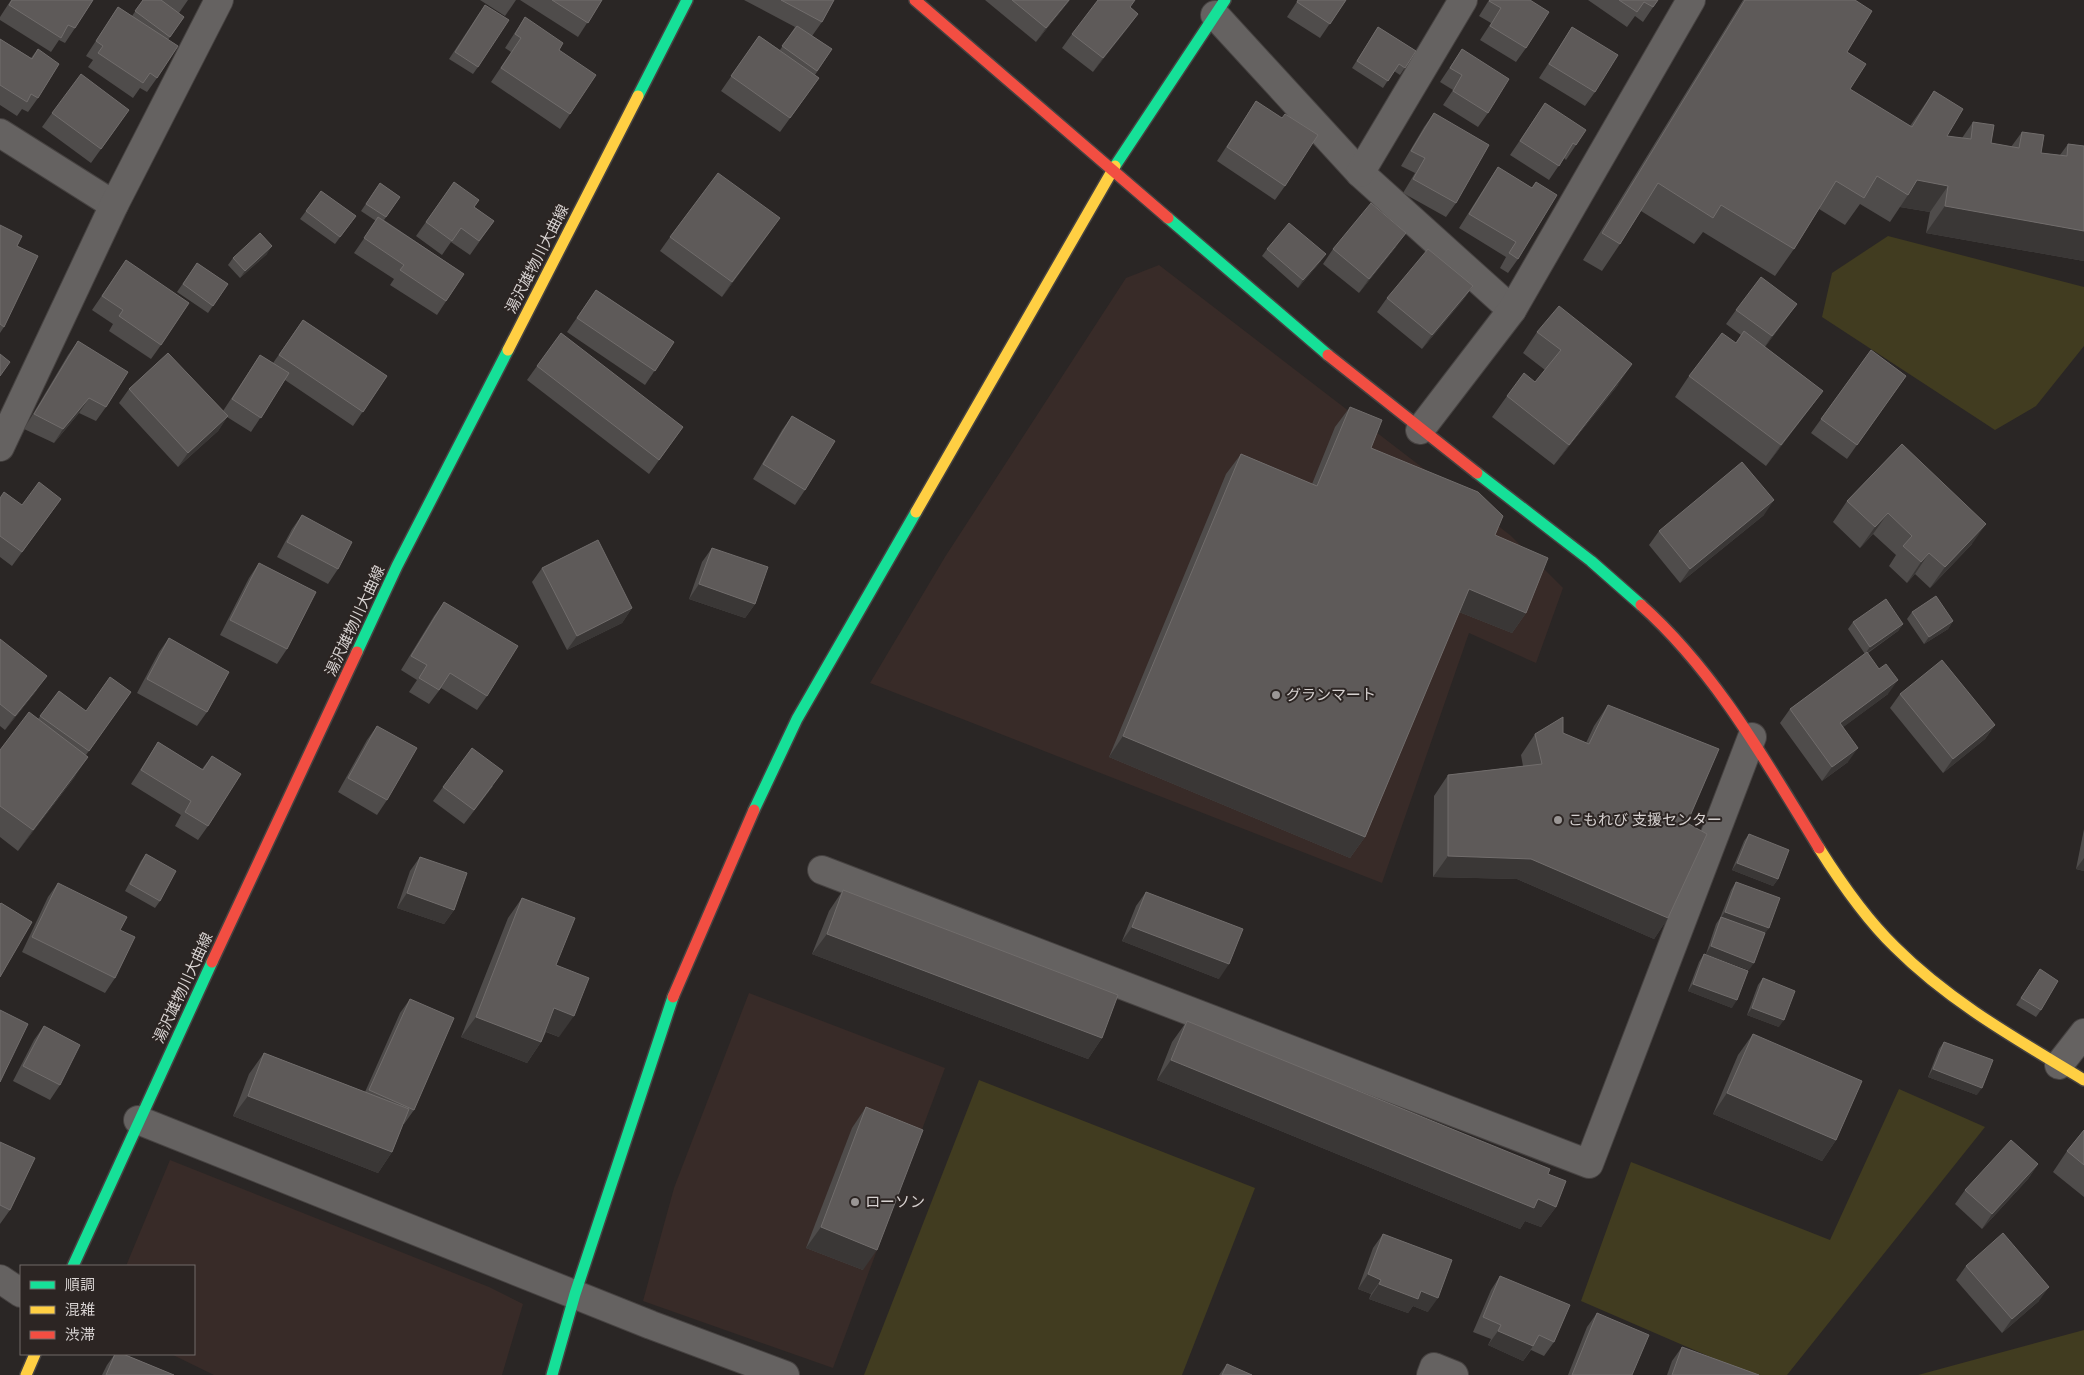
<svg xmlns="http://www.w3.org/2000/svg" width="2084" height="1375" viewBox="0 0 2084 1375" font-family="Montserrat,'Noto Sans JP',sans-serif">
<rect width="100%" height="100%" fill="#2a2625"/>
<g fill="#382b28">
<polygon points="1159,265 1510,535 1563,588 1536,663 1469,633 1382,883 870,683 945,557 1126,278"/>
<polygon points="749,993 945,1068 833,1368 643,1301 674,1188"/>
<polygon points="170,1160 489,1287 523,1304 502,1375 214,1375 171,1354 194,1354 194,1266 126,1266"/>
</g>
<g fill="#413c20">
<polygon points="1888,236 2084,287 2084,346 2036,406 1995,430 1822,317 1832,273"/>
<polygon points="979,1080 1255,1188 1182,1375 864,1375"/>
<polygon points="1899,1089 1985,1127 1787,1375 1752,1375 1581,1301 1631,1162 1830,1240"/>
<polygon points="2084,1330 2084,1375 1918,1375"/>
</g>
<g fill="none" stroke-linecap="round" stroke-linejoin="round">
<defs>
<g id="street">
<polyline points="1215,15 1360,173 1512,310"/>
<polyline points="0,133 114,205"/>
<polyline points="1360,173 1463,0"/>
<polyline points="1420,430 1512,310 1691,0"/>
<polyline points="0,447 114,205 219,0"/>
<polyline points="822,870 1589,1164 1752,737"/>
<polyline points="2059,1065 2084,1033"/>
<polyline points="138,1120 651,1325 785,1375"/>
<polyline points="0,1279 21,1293"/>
<polyline points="1431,1375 1434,1367 1454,1375"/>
</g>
<g id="fast">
<polyline points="638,96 687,0"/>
<polyline points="1115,166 1225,0"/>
<polyline points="1168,218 1328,355"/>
<polyline points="1477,473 1591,561 1641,605"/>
<polyline points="357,652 397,566 508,350"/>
<polyline points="754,810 797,719 916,512"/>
<polyline points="73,1266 212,962"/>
<polyline points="552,1375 575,1294 673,997"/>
</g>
<g id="slow">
<polyline points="508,350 638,96"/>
<polyline points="916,512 1115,166"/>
<path d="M1819,848C1841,883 1865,918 1895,947C1950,1002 2018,1040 2084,1080"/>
<polyline points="26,1375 35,1354"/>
</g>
<g id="jam">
<polyline points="915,0 1168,218"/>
<polyline points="1328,355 1477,473"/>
<path d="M1641,605C1717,673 1766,762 1819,848"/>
<polyline points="212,962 357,652"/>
<polyline points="673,997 754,810"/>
</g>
</defs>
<use href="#street" stroke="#464241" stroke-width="30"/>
<use href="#fast" stroke="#464241" stroke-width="14"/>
<use href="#slow" stroke="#464241" stroke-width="14"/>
<use href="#jam" stroke="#464241" stroke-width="14"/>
<use href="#street" stroke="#656261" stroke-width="28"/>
<use href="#fast" stroke="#16e098" stroke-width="11"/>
<use href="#slow" stroke="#ffcf43" stroke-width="11"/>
<use href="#jam" stroke="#f24e42" stroke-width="11"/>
</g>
<g fill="#4f4c4b">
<polygon points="11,0 93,0 75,28 65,43 59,40 51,52 0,20 0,17"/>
<polygon points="143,0 188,0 179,13 184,17 168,40 157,78 147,92 140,88 133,98 88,67 93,60 86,56 118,7 132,16"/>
<polygon points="480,0 516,0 505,16"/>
<polygon points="520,0 602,0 578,37"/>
<polygon points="744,0 834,0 822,22 812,36 832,49 815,75 819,78 780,132 721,91 759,36 780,50 795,27"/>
<polygon points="985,0 1070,0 1036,42"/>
<polygon points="1298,0 1346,0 1320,38 1287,17"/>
<polygon points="1489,0 1530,0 1526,48 1516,62 1480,40 1491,23 1479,16"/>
<polygon points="1588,0 1658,0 1643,22 1635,16 1627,27"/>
<polygon points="1743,0 1855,0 1847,52 1850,89 1910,126 1934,91 1947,136 1962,138 1973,122 1991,143 2011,147 2022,132 2041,153 2060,155 2068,144 2084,146 2084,261 1926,233 1930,212 1900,207 1890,222 1860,204 1845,225 1819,209 1794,249 1775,276 1703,232 1694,244 1641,211 1620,244 1602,271 1583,260"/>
<polygon points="1130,7 1138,14 1093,72 1062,48 1072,34"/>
<polygon points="480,12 478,67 473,74 449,59"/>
<polygon points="525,17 559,50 570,114 560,129 491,82 511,52 505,48"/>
<polygon points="1378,27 1416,51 1400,75 1394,71 1383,88 1352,68"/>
<polygon points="1572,27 1595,92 1585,106 1539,78"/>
<polygon points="0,39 31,58 38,49 38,98 28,112 22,109 17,116 0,105"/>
<polygon points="1462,49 1488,113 1478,127 1443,105 1453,90 1440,82"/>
<polygon points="1256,101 1281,118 1285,186 1275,200 1217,161"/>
<polygon points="1545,103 1576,145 1566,160 1564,158 1549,180 1510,155"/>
<polygon points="52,113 119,124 91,163 42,127"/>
<polygon points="1434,113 1456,203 1446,217 1403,193 1415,173 1401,166 1424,127"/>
<polygon points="1498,167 1532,188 1536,182 1518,259 1508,273 1500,268 1506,257 1459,228 1488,182"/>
<polygon points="454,182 474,207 494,221 470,255 451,242 442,255 416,236"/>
<polygon points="380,183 400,197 384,220 464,274 437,315 390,285 394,279 354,253 376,221 361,211"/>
<polygon points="321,191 356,216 335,244 300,219"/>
<polygon points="0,225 17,246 4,327 0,333"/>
<polygon points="770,232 722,297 660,251 670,237"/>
<polygon points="1396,247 1359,293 1323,264 1333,249"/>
<polygon points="1267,249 1321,261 1298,288 1262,256"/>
<polygon points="267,254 240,278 228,265 233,258"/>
<polygon points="126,260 161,345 151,359 109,331 113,324 92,310"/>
<polygon points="197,263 228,284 208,313 177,292"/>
<polygon points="1473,286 1463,300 1422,349 1377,312 1387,298"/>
<polygon points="596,290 674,342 645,385 567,332"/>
<polygon points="1797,304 1765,347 1823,391 1808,411 1766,466 1675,397 1689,376 1736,343 1741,335 1726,324 1736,310"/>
<polygon points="303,320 387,376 353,426 285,380 251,432 227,417 218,431 178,467 119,403 129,389 223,411 260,355 273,363"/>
<polygon points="1537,332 1618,385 1554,465 1492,417 1507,396 1535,382 1545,370 1523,353"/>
<polygon points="78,341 106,407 96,421 79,413 54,443 24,429 68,355"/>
<polygon points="1871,350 1906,376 1847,459 1811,433"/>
<polygon points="537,366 683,427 649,474 527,380"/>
<polygon points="1350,407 1371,448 1495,535 1526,613 1512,633 1459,612 1365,837 1350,858 1109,757 1226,474 1241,454 1312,484 1335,427"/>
<polygon points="792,416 805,490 795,505 753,479 782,430"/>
<polygon points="1902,444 1972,544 1930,588 1915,574 1907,583 1889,566 1896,555 1873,534 1860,548 1833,522 1847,501"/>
<polygon points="0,498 22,505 61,499 12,566 0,557"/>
<polygon points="302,515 338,569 328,584 277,557 292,529"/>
<polygon points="1764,515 1680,583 1649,545 1659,531"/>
<polygon points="712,548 755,604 745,618 689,599 702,562"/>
<polygon points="259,563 287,649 277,664 220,635 249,578"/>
<polygon points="542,568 632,608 622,623 567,650 532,582"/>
<polygon points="444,602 487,696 477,710 441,688 429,704 409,692 417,680 401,670 434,616"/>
<polygon points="1912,612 1953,621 1948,629 1924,644 1907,619"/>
<polygon points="1853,622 1903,624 1898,631 1868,653 1888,694 1843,727 1848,762 1822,781 1780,723 1790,709 1865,654 1848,629"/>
<polygon points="169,638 207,712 197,726 137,693 159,652"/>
<polygon points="0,639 37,690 5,730 0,726"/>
<polygon points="59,691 86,711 131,692 86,755 74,778 18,851 0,837 0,750 38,719"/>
<polygon points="1900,694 1995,725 1985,739 1943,773 1890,708"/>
<polygon points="1608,705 1687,823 1668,918 1654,939 1517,879 1433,877 1434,796 1448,775 1523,766 1521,755 1535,734 1563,733 1586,743 1594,726"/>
<polygon points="377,726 387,800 377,815 338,792 367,740"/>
<polygon points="158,742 202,769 212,756 208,826 198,840 175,826 181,815 131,784"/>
<polygon points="493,786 464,824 433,801 443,787"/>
<polygon points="2084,829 2084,871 2076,869"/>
<polygon points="1749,834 1778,879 1773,886 1732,870 1744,841"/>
<polygon points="146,854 160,901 155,908 125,891 141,861"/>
<polygon points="420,857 454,910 444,924 397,908 410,871"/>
<polygon points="1736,882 1749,970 1706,954 1716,924 1720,918 1731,890"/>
<polygon points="58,883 120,930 115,978 105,993 22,952 48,897"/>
<polygon points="843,890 1102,1038 1088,1059 812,954 829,911"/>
<polygon points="1146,892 1219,979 1122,941 1136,906"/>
<polygon points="522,898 556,965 559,1037 546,1032 541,1042 527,1063 461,1037 508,918"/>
<polygon points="1704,954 1732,1008 1688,991 1699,962"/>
<polygon points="2040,969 2041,1010 2036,1017 2016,1005"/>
<polygon points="1763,978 1779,1027 1747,1015 1758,985"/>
<polygon points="410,999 414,1110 404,1124 403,1124 392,1152 378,1173 233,1116 249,1074 264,1053 365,1092 400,1013"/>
<polygon points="1187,1021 1548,1174 1556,1207 1541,1227 1525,1221 1520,1229 1157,1080 1172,1042"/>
<polygon points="44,1026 60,1085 50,1100 13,1081 34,1040"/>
<polygon points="1753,1034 1836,1140 1822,1161 1713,1114 1738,1055"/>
<polygon points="1944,1042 1977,1095 1928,1077 1939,1049"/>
<polygon points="866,1107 863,1270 806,1248 852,1128"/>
<polygon points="2084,1130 2084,1197 2053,1172 2067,1151"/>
<polygon points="0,1142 10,1210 0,1224"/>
<polygon points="2038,1164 2028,1179 1982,1229 1955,1204 1965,1190"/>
<polygon points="1383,1234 1428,1312 1413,1306 1408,1313 1369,1299 1371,1294 1358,1289 1373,1248"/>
<polygon points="1966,1266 2039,1301 2002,1333 1956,1280"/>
<polygon points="1500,1276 1554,1342 1544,1356 1531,1350 1523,1361 1488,1345 1491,1339 1473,1332 1491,1290"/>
<polygon points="1597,1313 1632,1375 1568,1375 1587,1327"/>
<polygon points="1682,1347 1759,1375 1667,1375 1672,1361"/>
<polygon points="115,1354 123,1354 174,1375 102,1375 107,1365"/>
<polygon points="1227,1364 1252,1375 1219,1375"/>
</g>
<g fill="#3a3736">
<polygon points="1069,0 1070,0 1036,42 1046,28"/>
<polygon points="1138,14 1128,28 1093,72 1103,58"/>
<polygon points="1917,180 1948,186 1930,212 1900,207 1908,195"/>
<polygon points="1945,206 2084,231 2084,261 1926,233"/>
<polygon points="780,218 770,232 722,297 732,282"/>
<polygon points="1406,233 1396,247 1359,293 1369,279"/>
<polygon points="272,246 267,254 240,278 245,271"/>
<polygon points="1326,254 1321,261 1298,288 1303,280"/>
<polygon points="1473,286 1463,300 1422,349 1432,335"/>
<polygon points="1797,304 1787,318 1762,351 1772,336"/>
<polygon points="1632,364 1618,385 1554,465 1569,445"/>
<polygon points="1823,391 1808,411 1766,466 1781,445"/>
<polygon points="89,398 79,413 54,443 63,429"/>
<polygon points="228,416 218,431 178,467 188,453"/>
<polygon points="1774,500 1764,515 1680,583 1690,569"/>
<polygon points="1888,513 1873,534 1860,548 1875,527"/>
<polygon points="1986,524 1972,544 1930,588 1945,567"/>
<polygon points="1929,553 1915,574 1907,583 1921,562"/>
<polygon points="699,584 755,604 745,618 689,599"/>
<polygon points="1469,589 1526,613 1512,633 1454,610"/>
<polygon points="632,608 622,623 567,650 577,636"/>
<polygon points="1953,621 1948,629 1924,644 1929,637"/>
<polygon points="1903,624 1898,631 1865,654 1870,647"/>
<polygon points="47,676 37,690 5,730 15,716"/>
<polygon points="1898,680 1888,694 1830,737 1840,723"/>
<polygon points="1995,725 1985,739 1943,773 1953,759"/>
<polygon points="1123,736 1365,837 1350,858 1109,757"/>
<polygon points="1858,748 1848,762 1822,781 1832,767"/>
<polygon points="88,757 74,778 18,851 33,830"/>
<polygon points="1448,856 1531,859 1668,918 1654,939 1517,879 1433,877"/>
<polygon points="2084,858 2084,871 2076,869"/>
<polygon points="1737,863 1778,879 1773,886 1732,870"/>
<polygon points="407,893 454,910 444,924 397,908"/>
<polygon points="1725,912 1769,928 1764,935 1720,919"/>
<polygon points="1132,927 1229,964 1219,979 1122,941"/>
<polygon points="827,934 1102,1038 1088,1059 812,954"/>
<polygon points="1711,946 1754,963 1749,970 1706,954"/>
<polygon points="1693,984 1737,1000 1732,1008 1688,991"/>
<polygon points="554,1008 574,1016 559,1037 540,1029"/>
<polygon points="1752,1008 1784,1020 1779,1027 1747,1015"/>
<polygon points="476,1017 541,1042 527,1063 461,1037"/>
<polygon points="1171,1060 1538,1199 1556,1207 1541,1227 1525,1221 1520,1229 1157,1080"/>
<polygon points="1933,1069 1982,1088 1977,1095 1928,1077"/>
<polygon points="1727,1093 1836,1140 1822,1161 1713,1114"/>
<polygon points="248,1096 392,1152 378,1173 233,1116"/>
<polygon points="2038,1164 2028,1179 1982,1229 1992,1214"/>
<polygon points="821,1227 877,1250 863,1270 806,1248"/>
<polygon points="1368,1274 1381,1280 1371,1294 1358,1289"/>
<polygon points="1379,1284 1421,1291 1438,1298 1428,1312 1413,1306 1408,1313 1369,1299"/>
<polygon points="2049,1287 2039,1301 2002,1333 2012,1319"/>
<polygon points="1498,1331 1533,1346 1523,1361 1488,1345"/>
</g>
<g fill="#5e5a59" stroke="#716d6c">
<polygon points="12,0 93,0 75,28 68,25 61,38 9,5"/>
<polygon points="143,0 161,0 184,17 170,37 135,11"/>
<polygon points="552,0 602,0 588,23"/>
<polygon points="781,0 834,0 822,22"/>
<polygon points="1012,0 1069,0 1046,28"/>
<polygon points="1098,0 1135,0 1130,7 1138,14 1103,58 1072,34"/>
<polygon points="1298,0 1346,0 1330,24 1297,2"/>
<polygon points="1490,0 1530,0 1549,12 1526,48 1490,26 1501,8 1489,1"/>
<polygon points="1619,0 1658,0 1653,7 1644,2 1637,12"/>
<polygon points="1745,0 1855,0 1872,11 1847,52 1866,64 1850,89 1912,127 1934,91 1963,109 1947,136 1971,139 1973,122 1994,125 1991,143 2019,148 2022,132 2044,135 2041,153 2067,156 2068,144 2084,146 2084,231 1945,206 1948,186 1917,180 1908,195 1877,176 1864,198 1836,181 1794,249 1721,205 1713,218 1658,183 1620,244 1602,233"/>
<polygon points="485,5 509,20 478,67 455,52"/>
<polygon points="118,7 178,46 157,78 150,73 143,83 98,53 103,46 96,41"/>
<polygon points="525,17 563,43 559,50 596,75 570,114 501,68 521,38 515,34"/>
<polygon points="797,26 832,49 817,71 782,46"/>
<polygon points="1378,27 1416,51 1405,68 1399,64 1388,81 1357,61"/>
<polygon points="1572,27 1618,55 1595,92 1549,64"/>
<polygon points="759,36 819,78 790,118 731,76"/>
<polygon points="0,39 32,59 38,49 59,64 38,98 31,94 27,102 0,85"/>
<polygon points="1462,49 1509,79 1488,113 1453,91 1462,75 1450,68"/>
<polygon points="81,74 129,110 101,149 52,113"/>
<polygon points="1256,101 1282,118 1285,114 1318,135 1285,186 1227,147"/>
<polygon points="1545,103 1586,130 1576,145 1573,143 1559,166 1520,141"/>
<polygon points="1434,113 1489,145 1456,203 1413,179 1425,158 1411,151"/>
<polygon points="1498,167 1532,188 1536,182 1557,195 1518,259 1509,253 1516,242 1469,214"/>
<polygon points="718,173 780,218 732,282 670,237"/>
<polygon points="454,182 479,200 474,207 494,221 479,241 461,228 452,241 426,222"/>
<polygon points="380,183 400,197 386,217 366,204"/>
<polygon points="321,191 356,216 340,237 306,211"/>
<polygon points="1371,203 1406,233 1369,279 1333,249"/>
<polygon points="378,217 464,274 446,301 400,270 404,265 364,238"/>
<polygon points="1289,223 1326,254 1303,280 1267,249"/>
<polygon points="0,225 22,236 17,246 38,256 4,327 0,324"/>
<polygon points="260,233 272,246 245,271 233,258"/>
<polygon points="1428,249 1473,286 1432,335 1387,298"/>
<polygon points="126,260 189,303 161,345 119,316 123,310 102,296"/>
<polygon points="197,263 228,284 213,306 183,284"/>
<polygon points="1761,277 1797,304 1772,336 1736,310"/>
<polygon points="596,290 674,342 655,371 577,318"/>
<polygon points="1559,306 1632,364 1569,445 1507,396 1524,373 1535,382 1561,350 1537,332"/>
<polygon points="303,320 387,376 363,412 279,355"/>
<polygon points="1744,331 1823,391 1781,445 1689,376 1722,333 1736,343"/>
<polygon points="561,333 683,427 659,460 537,366"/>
<polygon points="78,341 128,372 106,407 89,398 63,429 34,414"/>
<polygon points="1871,350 1906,376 1857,445 1821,419"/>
<polygon points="168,353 228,416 188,453 129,389"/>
<polygon points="0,354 10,362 0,376"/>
<polygon points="260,355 289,373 261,418 232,399"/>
<polygon points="1350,407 1382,420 1371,448 1478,492 1503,516 1495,535 1548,558 1526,613 1469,589 1365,837 1123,736 1241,454 1317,486"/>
<polygon points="792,416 835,441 805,490 763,464"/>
<polygon points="1902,444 1986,524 1945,567 1929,553 1921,562 1903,546 1912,536 1888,513 1875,527 1847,501"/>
<polygon points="1742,462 1774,500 1690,569 1659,531"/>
<polygon points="39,482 61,499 22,552 0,536 0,498 4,492 22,505"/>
<polygon points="302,515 352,542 338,569 287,542"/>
<polygon points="598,540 632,608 577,636 542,568"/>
<polygon points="712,548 768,567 755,604 699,584"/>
<polygon points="259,563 316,592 287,649 230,620"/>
<polygon points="1936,596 1953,621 1929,637 1912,612"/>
<polygon points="1886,599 1903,624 1870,647 1853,622"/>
<polygon points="444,602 518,646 487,696 450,673 439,690 419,678 427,665 411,656"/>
<polygon points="169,638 229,672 207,712 147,679"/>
<polygon points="0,639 47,676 15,716 0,704"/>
<polygon points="1867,652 1879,669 1886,664 1898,680 1840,723 1858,748 1832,767 1790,709"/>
<polygon points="1942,660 1995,725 1953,759 1900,694"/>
<polygon points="110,677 131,692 89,751 40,716 59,691 86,711"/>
<polygon points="1608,705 1719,749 1687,823 1707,834 1668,918 1531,859 1448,856 1448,775 1542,764 1535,734 1563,717 1563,733 1589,744"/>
<polygon points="29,712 88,757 33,830 0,806 0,750"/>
<polygon points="377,726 417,748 387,800 348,778"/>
<polygon points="158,742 203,770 212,756 241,774 208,826 185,812 191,801 141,770"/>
<polygon points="472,748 503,771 474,810 443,787"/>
<polygon points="1749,834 1789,850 1778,879 1737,863"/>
<polygon points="146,854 176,871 160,901 130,884"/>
<polygon points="420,857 467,873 454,910 407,893"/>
<polygon points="1736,882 1780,898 1769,928 1725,912"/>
<polygon points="58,883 127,917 120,930 135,937 115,978 32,937"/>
<polygon points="843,890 1118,995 1102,1038 827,934"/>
<polygon points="1146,892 1243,929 1229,964 1132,927"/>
<polygon points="522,898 575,918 556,965 589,978 574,1016 554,1008 541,1042 476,1017"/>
<polygon points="1,903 32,922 0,977 0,904"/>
<polygon points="1721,917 1765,933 1754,963 1711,946"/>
<polygon points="1704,954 1748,971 1737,1000 1693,984"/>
<polygon points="2040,969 2058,981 2041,1010 2021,998"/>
<polygon points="1763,978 1795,991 1784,1020 1752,1008"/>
<polygon points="410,999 454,1018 414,1110 369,1090"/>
<polygon points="0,1010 28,1024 0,1082"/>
<polygon points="1187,1021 1550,1169 1548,1174 1566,1181 1556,1207 1538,1199 1534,1208 1171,1060"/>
<polygon points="44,1026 80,1045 60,1085 23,1066"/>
<polygon points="1753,1034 1862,1081 1836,1140 1727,1093"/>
<polygon points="1944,1042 1993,1060 1982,1088 1933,1069"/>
<polygon points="264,1053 409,1109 392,1152 248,1096"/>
<polygon points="866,1107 923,1130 877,1250 821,1227"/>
<polygon points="2084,1130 2084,1165 2067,1151"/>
<polygon points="2011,1140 2038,1164 1992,1214 1965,1190"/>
<polygon points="0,1142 35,1158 10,1210 0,1205"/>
<polygon points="2003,1233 2049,1287 2012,1319 1966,1266"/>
<polygon points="1383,1234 1452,1260 1438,1298 1421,1291 1418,1299 1379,1284 1381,1280 1368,1274"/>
<polygon points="1500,1276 1570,1305 1554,1342 1539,1335 1533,1346 1498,1331 1501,1325 1483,1317"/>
<polygon points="1597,1313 1649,1335 1632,1375 1572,1375"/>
<polygon points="1682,1347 1759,1375 1672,1375"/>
<polygon points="115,1354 123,1354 174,1375 106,1375"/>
<polygon points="1227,1364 1252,1375 1222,1375"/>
</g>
<g fill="#9a9695" stroke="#2c2523" stroke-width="2">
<circle cx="1276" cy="695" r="5"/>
<circle cx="1558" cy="820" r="5"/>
<circle cx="855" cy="1202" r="5"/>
</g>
<g text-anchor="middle" stroke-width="4" stroke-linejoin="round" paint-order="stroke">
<g font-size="15" fill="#d7d2d1" stroke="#2c2523">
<text transform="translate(537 259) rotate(-63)" y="5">湯沢雄物川大曲線</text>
<text transform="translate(355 621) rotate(-65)" y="5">湯沢雄物川大曲線</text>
<text transform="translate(183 988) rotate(-65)" y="5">湯沢雄物川大曲線</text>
</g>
<g font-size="15" fill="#d7d2d1" stroke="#2c2523" text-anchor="start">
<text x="1286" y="700">グランマート</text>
<text x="1568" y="825">こもれび 支援センター</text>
<text x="865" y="1207">ローソン</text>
</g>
</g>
<rect x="20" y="1265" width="175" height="90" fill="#2c2523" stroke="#706a69"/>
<rect x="30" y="1281" width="25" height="8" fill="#16e098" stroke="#706a69"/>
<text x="65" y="1290" font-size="15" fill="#d7d2d1">順調</text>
<rect x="30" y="1306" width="25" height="8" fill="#ffcf43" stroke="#706a69"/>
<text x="65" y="1315" font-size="15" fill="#d7d2d1">混雑</text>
<rect x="30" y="1331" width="25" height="8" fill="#f24e42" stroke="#706a69"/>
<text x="65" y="1340" font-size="15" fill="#d7d2d1">渋滞</text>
</svg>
